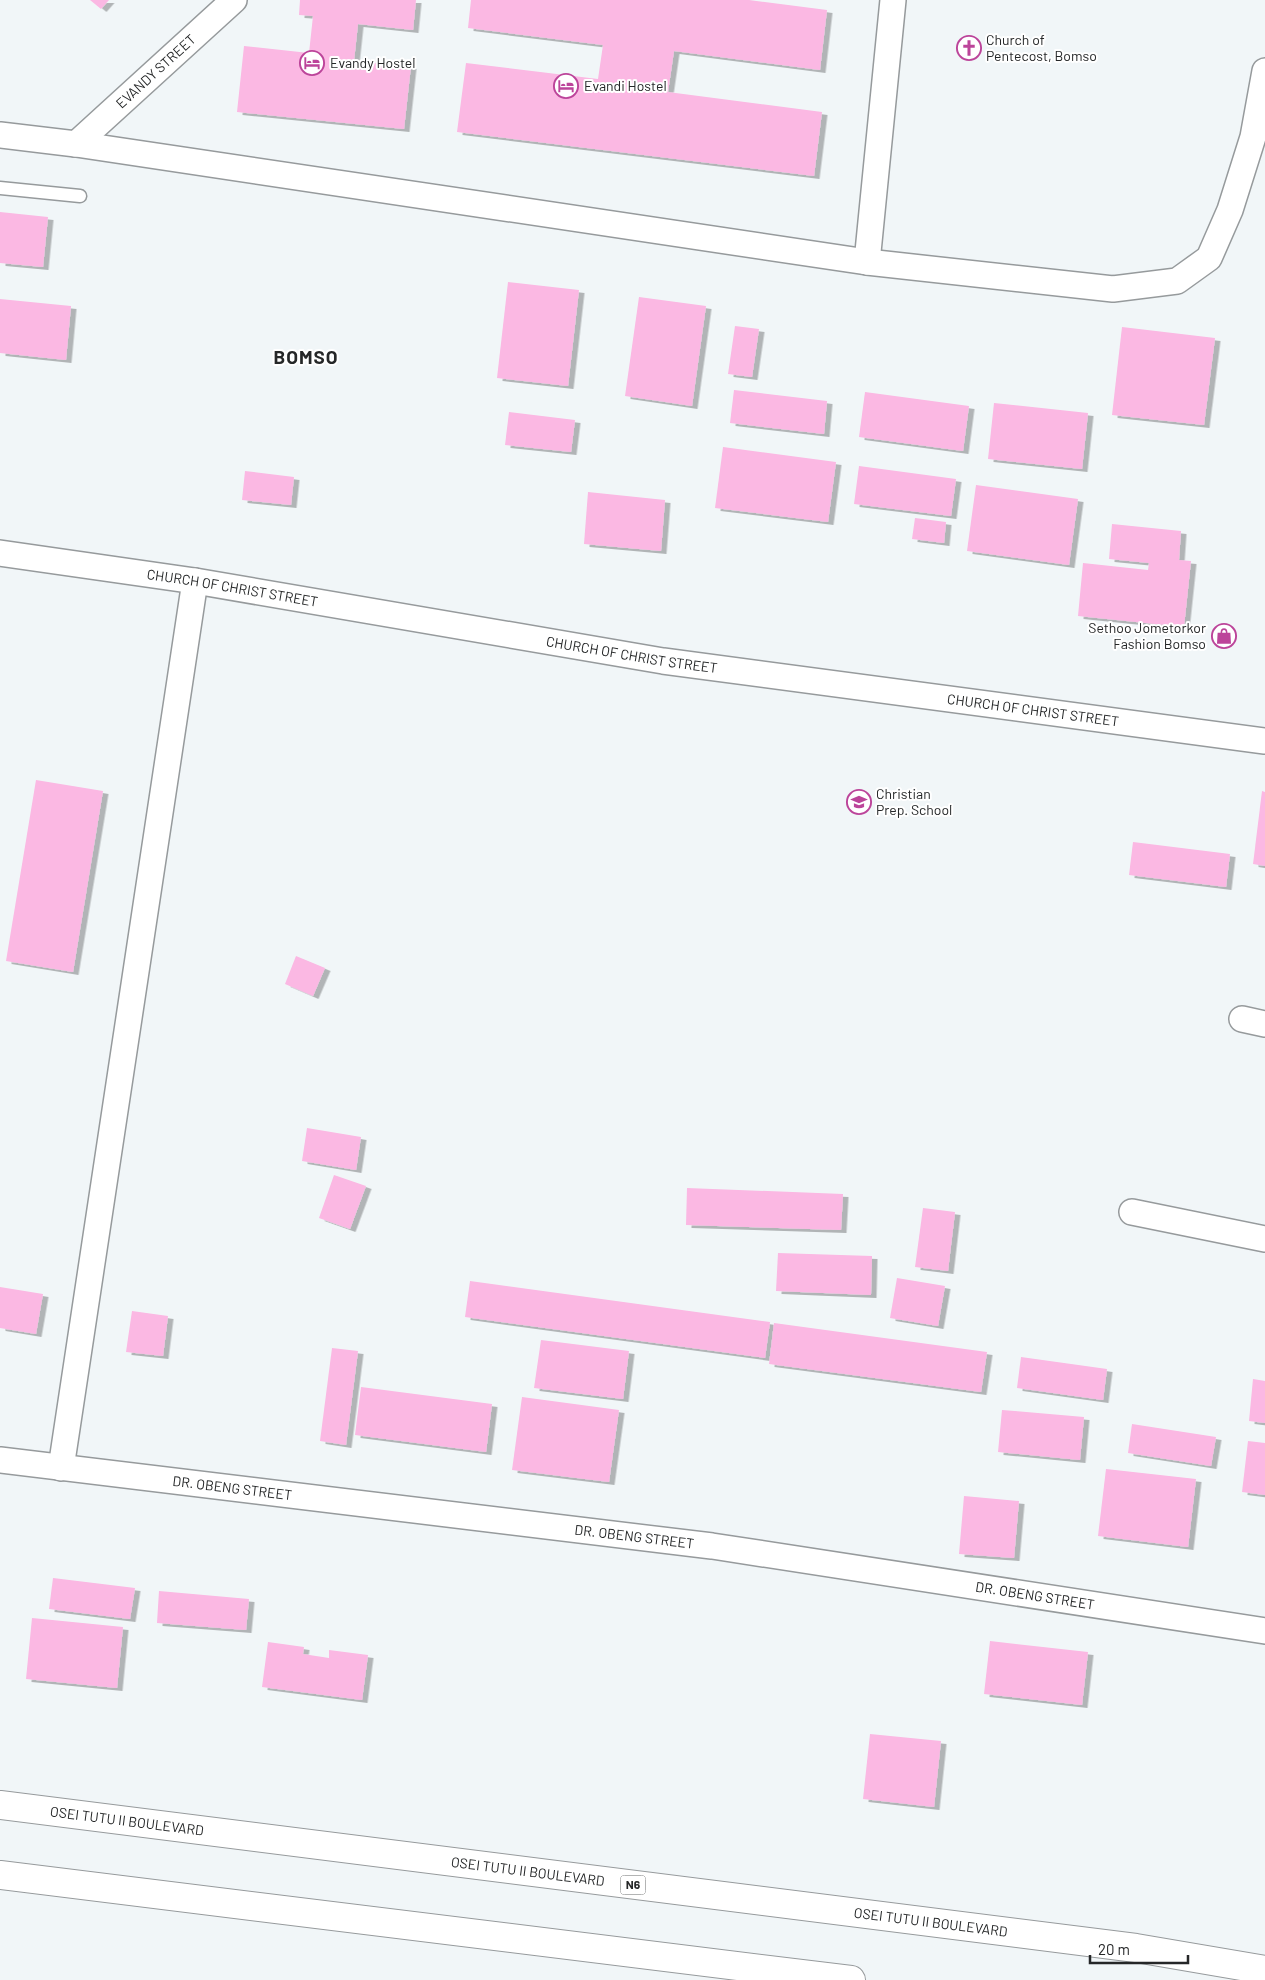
<svg xmlns="http://www.w3.org/2000/svg" width="1265" height="1980" viewBox="0 0 1265 1980" font-family="Barlow,sans-serif">
<defs>
<filter id="shadow"><feDropShadow dx="5.5" dy="3" stdDeviation="0" flood-color="#0004"/></filter>
</defs>
<rect width="100%" height="100%" fill="#f1f6f8"/>
<g fill="#fbb8e3" filter="url(#shadow)">
<polygon points="90,0 109,0 101,9"/>
<polygon points="300,0 416,0 413,30 358,24 354,61 411,66 404,129 237,112 244,46 309,53 313,16 299,15"/>
<polygon points="471,0 749,0 827,10 820,70 674,51 668,92 822,112 814,176 457,132 466,63 598,79 603,45 468,28"/>
<polygon points="0,212 48,217 43,267 0,263"/>
<polygon points="508,282 579,290 568,386 497,378"/>
<polygon points="639,297 706,306 692,406 625,396"/>
<polygon points="0,299 71,306 66,360 0,353"/>
<polygon points="735,326 759,329 752,377 728,374"/>
<polygon points="1122,327 1215,338 1204,425 1112,415"/>
<polygon points="734,390 827,401 824,434 730,423"/>
<polygon points="865,392 969,406 963,451 859,437"/>
<polygon points="994,403 1088,413 1082,469 988,459"/>
<polygon points="509,412 575,420 571,452 505,445"/>
<polygon points="723,447 836,462 828,522 715,508"/>
<polygon points="859,466 956,479 951,516 854,504"/>
<polygon points="245,471 294,477 291,505 242,500"/>
<polygon points="976,485 1078,499 1069,565 967,551"/>
<polygon points="588,492 665,500 661,551 584,544"/>
<polygon points="915,518 946,522 944,543 912,539"/>
<polygon points="1112,524 1181,531 1179,560 1191,561 1184,627 1078,616 1083,563 1148,570 1149,563 1109,559"/>
<polygon points="36,780 103,791 73,972 6,961"/>
<polygon points="1262,791 1265,792 1265,866 1253,864"/>
<polygon points="1133,842 1230,854 1226,887 1129,875"/>
<polygon points="296,956 325,968 313,996 285,984"/>
<polygon points="307,1128 361,1137 356,1170 302,1161"/>
<polygon points="334,1175 366,1186 350,1229 319,1218"/>
<polygon points="687,1188 843,1194 841,1230 686,1225"/>
<polygon points="923,1208 955,1212 948,1271 915,1267"/>
<polygon points="778,1253 872,1256 871,1295 776,1291"/>
<polygon points="897,1278 945,1286 938,1326 890,1318"/>
<polygon points="470,1281 770,1322 765,1358 465,1317"/>
<polygon points="0,1287 43,1294 36,1334 0,1328"/>
<polygon points="132,1311 168,1316 163,1356 126,1352"/>
<polygon points="774,1323 987,1352 981,1392 769,1364"/>
<polygon points="541,1340 629,1351 623,1399 534,1388"/>
<polygon points="332,1348 358,1351 346,1445 320,1441"/>
<polygon points="1021,1357 1107,1369 1103,1400 1017,1388"/>
<polygon points="1253,1379 1265,1381 1265,1423 1249,1421"/>
<polygon points="361,1387 492,1404 486,1452 355,1435"/>
<polygon points="522,1397 619,1410 609,1482 512,1470"/>
<polygon points="1002,1410 1084,1417 1080,1460 998,1452"/>
<polygon points="1132,1424 1216,1437 1211,1466 1128,1453"/>
<polygon points="1248,1441 1265,1443 1265,1495 1242,1492"/>
<polygon points="1106,1469 1196,1479 1188,1547 1098,1536"/>
<polygon points="964,1496 1019,1501 1014,1558 959,1554"/>
<polygon points="53,1578 135,1588 130,1619 49,1609"/>
<polygon points="159,1591 249,1599 246,1630 157,1623"/>
<polygon points="32,1618 123,1627 117,1688 26,1679"/>
<polygon points="990,1641 1088,1652 1082,1705 984,1694"/>
<polygon points="268,1642 304,1647 303,1654 329,1658 329,1650 368,1655 362,1700 262,1687"/>
<polygon points="870,1734 941,1741 934,1807 863,1799"/>
</g>
<g fill="none" stroke-linecap="round" stroke-linejoin="round">
<defs>
<polyline id="lane" points="0,188 80,196"/>
<g id="street">
<polyline points="0,135 76,144 867,262 1113,289 1177,281 1209,258 1230,210 1253,137 1265,71"/>
<path id="s1" d="M76,144L234,0"/>
<polyline points="867,262 893,0"/>
<path id="s2" d="M0,553L195,581L663,661L1265,741"/>
<polyline points="1242,1019 1265,1024"/>
<polyline points="1132,1212 1265,1239"/>
<path id="s3" d="M0,1460L712,1546L1265,1631"/>
<polyline points="61,1468 195,581"/>
</g>
<g id="highway">
<path id="s4" d="M0,1805L1136,1948L1265,1970"/>
<polyline points="0,1875 851,1980"/>
</g>
</defs>
<use href="#lane" stroke="#969a9c" stroke-width="15"/>
<use href="#street" stroke="#969a9c" stroke-width="28"/>
<use href="#highway" stroke="#969a9c" stroke-width="30"/>
<use href="#lane" stroke="#fff" stroke-width="12"/>
<use href="#street" stroke="#fff" stroke-width="25"/>
<use href="#highway" stroke="#fff" stroke-width="28"/>
</g>
<defs>
<symbol id="church-ring" viewBox="-11 -11 22 22"><circle r="9.5" fill="#fff" stroke="#bc449a" stroke-width="1.5"/><path d="M-1.2-6h2.4v3.5h3.3v2.4h-3.3V6h-2.4V-.1h-3.3v-2.4h3.3Z" fill="#bc449a"/></symbol>
<symbol id="hotel-ring" viewBox="-11 -11 22 22"><circle r="9.5" fill="#fff" stroke="#bc449a" stroke-width="1.5"/><path d="M-6-4.5h1.5V1H6V5H4.5V3h-9V5H-6ZM-4 0a1.8 1.8 0 1 1 3.6 0ZM.5 0V-2.5h3Q6-2.5 6 0Z" fill="#bc449a"/></symbol>
<symbol id="shop-ring" viewBox="-11 -11 22 22"><circle r="9.5" fill="#fff" stroke="#bc449a" stroke-width="1.5"/><path d="M-5-2.5h2.3a2.7 3.5 0 0 1 5.4 0H5L5.5 6h-11ZM-1.5-2.5h3a1.5 2.3 0 0 0-3 0Z" fill="#bc449a"/></symbol>
<symbol id="school-ring" viewBox="-11 -11 22 22"><circle r="9.5" fill="#fff" stroke="#bc449a" stroke-width="1.5"/><path d="M0-5L7-2L0 1L-7-2ZM-4 1L0 2.5L4 1V4Q0 6-4 4Z" fill="#bc449a"/></symbol>
</defs>
<g fill-rule="evenodd">
<use href="#church-ring" x="955" y="34" width="28" height="28"/>
<use href="#hotel-ring" x="298" y="49" width="28" height="28"/>
<use href="#hotel-ring" x="552" y="72" width="28" height="28"/>
<use href="#shop-ring" x="1210" y="622" width="28" height="28"/>
<use href="#school-ring" x="845" y="788" width="28" height="28"/>
</g>
<g text-anchor="middle" stroke-width="4" stroke-linejoin="round" paint-order="stroke">
<rect fill="#fff" stroke="#666868" stroke-width="1" x="620.5" y="1875.5" width="25" height="19" rx="4"/>
<g font-size="12" font-weight="bold" fill="#252728">
<text x="633" y="1889">N6</text>
</g>
<g font-size="14" fill="#252728" stroke="#fff" text-anchor="start">
<text x="986" y="45">Church of<tspan x="986" dy="16">Pentecost, Bomso</tspan></text>
<text x="330" y="68">Evandy Hostel</text>
<text x="584" y="91">Evandi Hostel</text>
<text x="1206" y="633" text-anchor="end">Sethoo Jometorkor<tspan x="1206" dy="16">Fashion Bomso</tspan></text>
<text x="876" y="799">Christian<tspan x="876" dy="16">Prep. School</tspan></text>
</g>
<g font-size="14" fill="#252728" stroke="#fff">
<text dy="5" stroke="none"><textPath href="#s1" startOffset="108">EVANDY STREET</textPath></text>
<text dy="5" stroke="none"><textPath href="#s2" startOffset="235">CHURCH OF CHRIST STREET</textPath></text>
<text dy="5" stroke="none"><textPath href="#s2" startOffset="640">CHURCH OF CHRIST STREET</textPath></text>
<text dy="5" stroke="none"><textPath href="#s2" startOffset="1045">CHURCH OF CHRIST STREET</textPath></text>
<text dy="5" stroke="none"><textPath href="#s3" startOffset="234">DR. OBENG STREET</textPath></text>
<text dy="5" stroke="none"><textPath href="#s3" startOffset="639">DR. OBENG STREET</textPath></text>
<text dy="5" stroke="none"><textPath href="#s3" startOffset="1044">DR. OBENG STREET</textPath></text>
<text dy="5" stroke="none"><textPath href="#s4" startOffset="128">OSEI TUTU II BOULEVARD</textPath></text>
<text dy="5" stroke="none"><textPath href="#s4" startOffset="532">OSEI TUTU II BOULEVARD</textPath></text>
<text dy="5" stroke="none"><textPath href="#s4" startOffset="938">OSEI TUTU II BOULEVARD</textPath></text>
</g>
<g font-size="19" font-weight="bold" letter-spacing="1" fill="#252728" stroke="#fff">
<text x="306" y="364">BOMSO</text>
</g>
</g>
<path d="M1090 1955v8h98v-8" fill="none" stroke="#252728" stroke-width="2.5"/>
<text x="1098" y="1955" font-size="15" fill="#252728" stroke="#ffffff" stroke-width="4" paint-order="stroke">20 m</text>
</svg>
